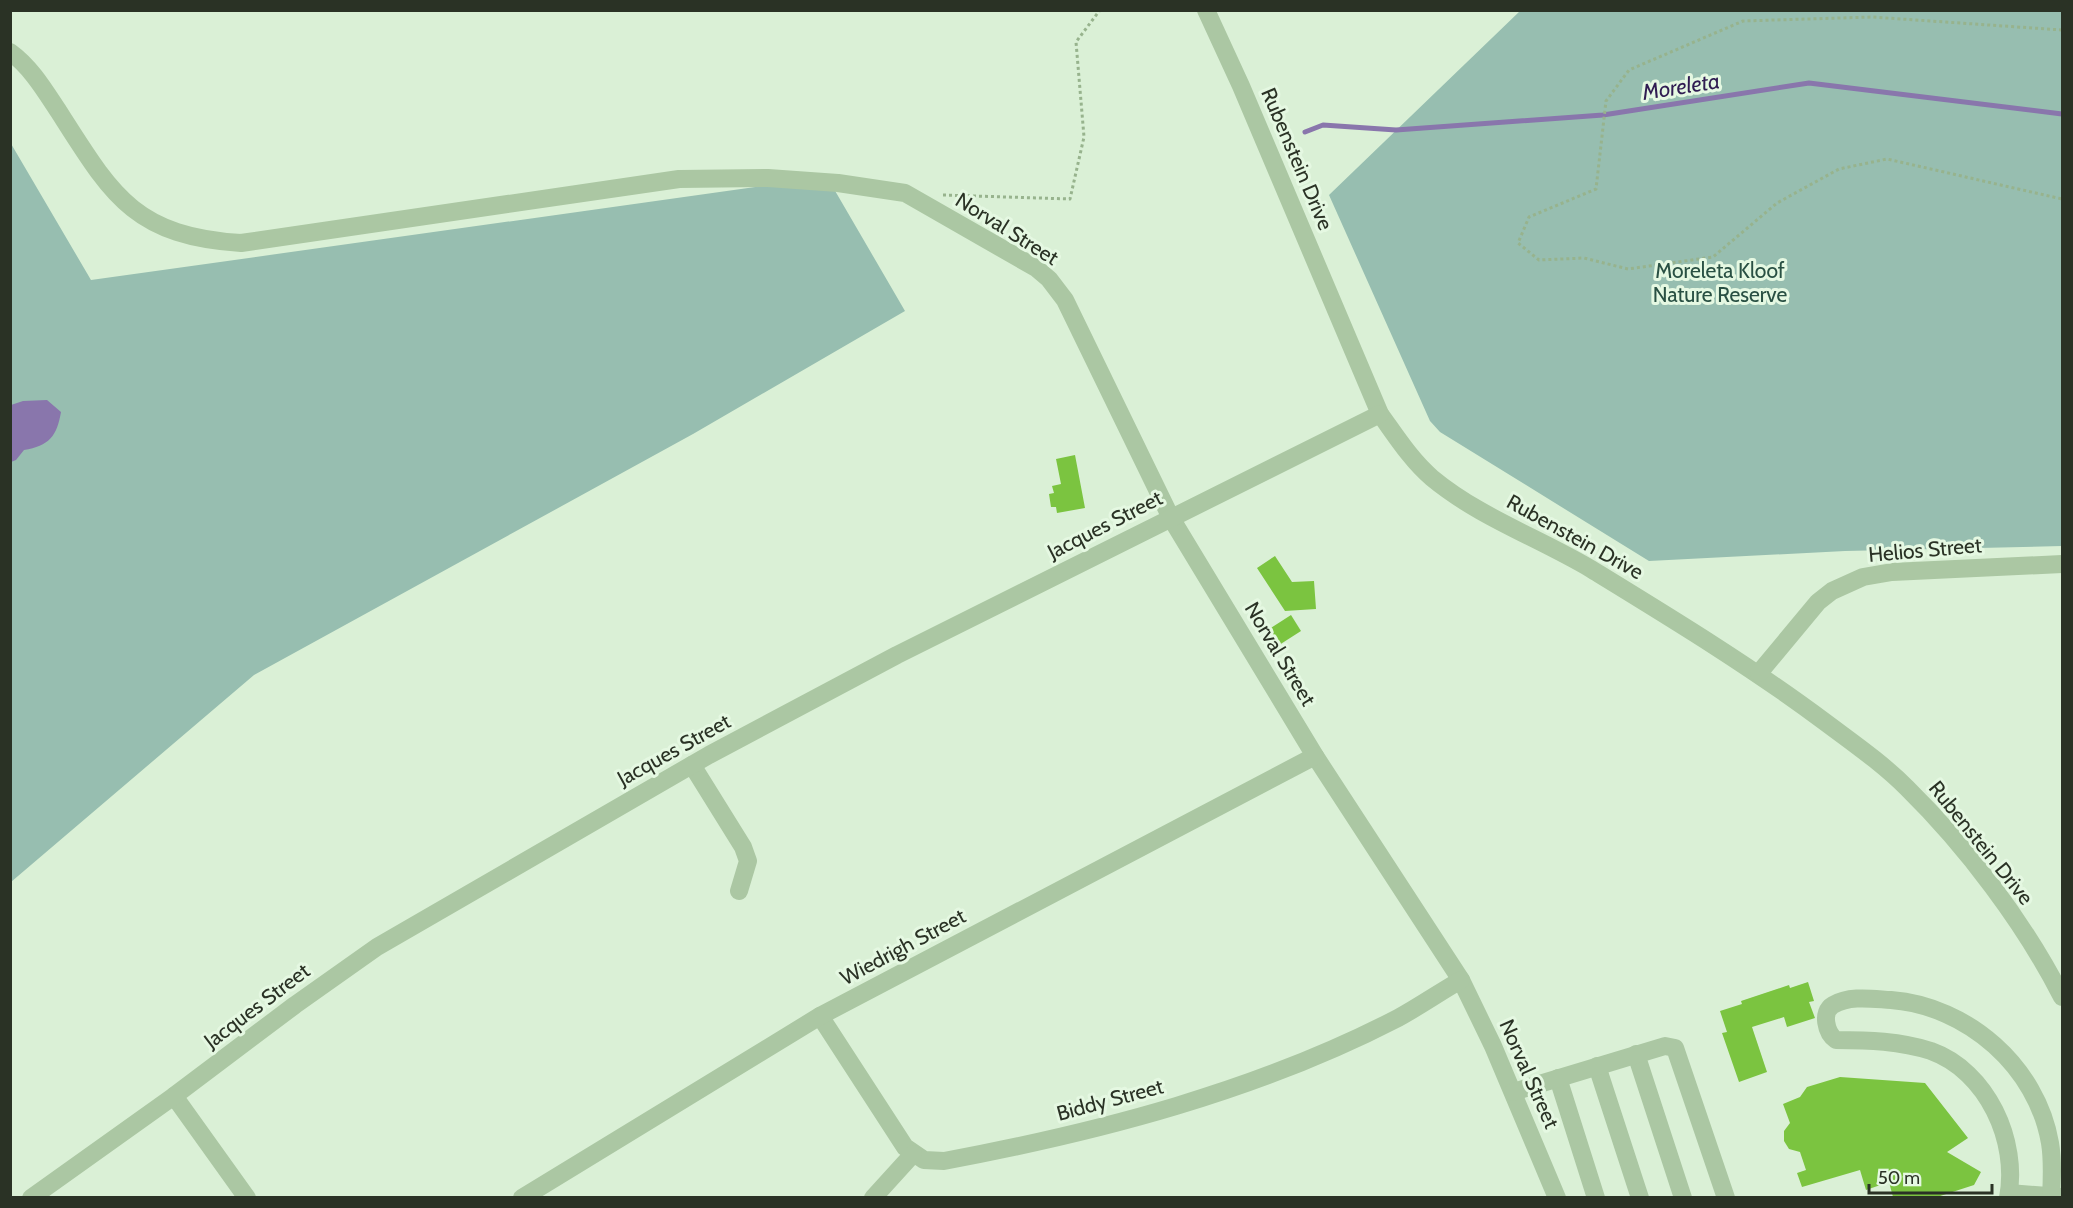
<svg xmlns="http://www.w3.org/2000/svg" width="2073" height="1208" viewBox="0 0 2073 1208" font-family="Cabin,sans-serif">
<rect width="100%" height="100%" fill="#daf0d6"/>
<g fill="#97beb0">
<polygon points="1520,11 2062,11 2062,546 1845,551 1649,561 1440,432 1430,421 1329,195"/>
<polygon points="10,142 91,280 827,177 905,311 693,434 254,675 11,882"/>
</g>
<path fill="#8976ac" d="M47,400L61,412C57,436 49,446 24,450L16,460L11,462V405L23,401Z"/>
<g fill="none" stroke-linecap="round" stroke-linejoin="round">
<polyline stroke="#8976ac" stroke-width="5" points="1305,132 1323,125 1396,130 1603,115 1809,83 2062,114"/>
</g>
<g fill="#7bc440">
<polygon points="1075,455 1085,508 1057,513 1056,507 1051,507 1049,494 1054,493 1052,486 1061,484 1056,459"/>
<polygon points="1275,556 1292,582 1314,581 1316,609 1285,611 1257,568"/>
<polygon points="1291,615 1301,631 1276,647 1266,631"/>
<polygon points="1808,982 1814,1001 1809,1002 1815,1018 1787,1027 1784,1017 1752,1027 1767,1072 1739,1082 1722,1033 1727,1032 1720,1011 1742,1004 1741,1001 1789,985 1790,988"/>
<polygon points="1840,1077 1925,1083 1968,1138 1947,1152 1981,1172 1974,1185 1937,1197 1893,1197 1889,1182 1866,1190 1860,1170 1802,1187 1797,1173 1806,1170 1800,1152 1789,1149 1784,1141 1784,1131 1790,1123 1783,1104 1800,1097 1807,1087"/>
</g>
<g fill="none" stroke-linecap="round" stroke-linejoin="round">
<g stroke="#97b38d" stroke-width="3" stroke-dasharray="3 3" stroke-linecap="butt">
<polyline points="2062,30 1872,17 1743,21 1629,70 1606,101 1596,189 1529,217 1518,243 1539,260 1584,258 1628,269 1713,257 1777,203 1839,169 1887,159 2062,199"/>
<polyline points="943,195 1070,199 1084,137 1076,42 1100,10"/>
</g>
<g stroke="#abc7a3" stroke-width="18">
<path d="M1206,10L1241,86L1380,414C1396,436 1411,460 1432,478C1479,517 1539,538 1591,569C1671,618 1750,666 1825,722C1853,743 1882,763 1907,788C1966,846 2025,924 2062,997"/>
<path d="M10,52C31,67 45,91 59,112C112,195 134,236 241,243L679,179L768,178L838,183L905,193L1036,268L1049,279L1065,300L1171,518L1315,756L1461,980L1493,1046L1557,1198"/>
<polyline points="1759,673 1818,602 1832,591 1863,577 1892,572 2062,564"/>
<polyline points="692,765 743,847 748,861 739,891"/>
<path d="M820,1016L905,1147L924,1160L944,1161C1099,1132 1257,1091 1398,1018C1420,1006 1440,992 1461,980"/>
<polyline points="1636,1054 1683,1198"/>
<polyline points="1597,1066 1640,1198"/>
<polyline points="1558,1078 1596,1198"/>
<polyline points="1513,1092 1665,1046 1675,1048 1726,1198"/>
<polyline points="174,1096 247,1198"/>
<polyline points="2009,1193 2061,1197"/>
<polyline points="31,1198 174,1096 295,1005 377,947 709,755 897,655 1380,414"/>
<polyline points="522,1198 820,1016 1315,756"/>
<polyline points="873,1198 913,1154"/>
<path d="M2008,1198C2019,1141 1987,1071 1931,1051C1900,1041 1868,1040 1836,1040C1826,1033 1821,1012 1833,1005C1850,995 1873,999 1891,1000C1968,1006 2037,1067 2050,1143C2053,1161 2052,1179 2051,1198"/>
</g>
</g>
<g text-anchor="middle" stroke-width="6" stroke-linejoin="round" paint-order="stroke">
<g font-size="21" fill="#2a3225" stroke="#e5f8e2">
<text transform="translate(1297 159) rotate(67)" y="7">Rubenstein Drive</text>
<text transform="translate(1007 229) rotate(32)" y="7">Norval Street</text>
<text transform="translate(1105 525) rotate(-27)" y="7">Jacques Street</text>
<text transform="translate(1575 537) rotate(29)" y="7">Rubenstein Drive</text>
<text transform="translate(1925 550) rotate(-5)" y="7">Helios Street</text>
<text transform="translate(1280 654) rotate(59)" y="7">Norval Street</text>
<text transform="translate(674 750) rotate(-29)" y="7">Jacques Street</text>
<text transform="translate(1981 843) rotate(51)" y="7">Rubenstein Drive</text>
<text transform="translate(903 947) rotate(-28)" y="7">Wiedrigh Street</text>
<text transform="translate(257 1006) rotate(-37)" y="7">Jacques Street</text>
<text transform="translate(1529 1074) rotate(66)" y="7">Norval Street</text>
<text transform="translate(1110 1100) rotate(-15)" y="7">Biddy Street</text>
</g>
<g font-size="21" fill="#295043" stroke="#e5f8e2">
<text x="1720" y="278">Moreleta Kloof<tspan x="1720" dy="24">Nature Reserve</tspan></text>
</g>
<g font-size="22" font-style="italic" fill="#301c52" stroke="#e5f8e2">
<text transform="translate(1681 86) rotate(-9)" y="8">Moreleta</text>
</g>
</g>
<rect width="2073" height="1208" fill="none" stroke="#2a3225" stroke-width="24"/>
<path d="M1869 1184v9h123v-9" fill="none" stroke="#2a3225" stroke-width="3"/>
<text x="1878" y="1184" font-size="18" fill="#2a3225" stroke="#e5f8e2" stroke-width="4.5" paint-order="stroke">50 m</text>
</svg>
